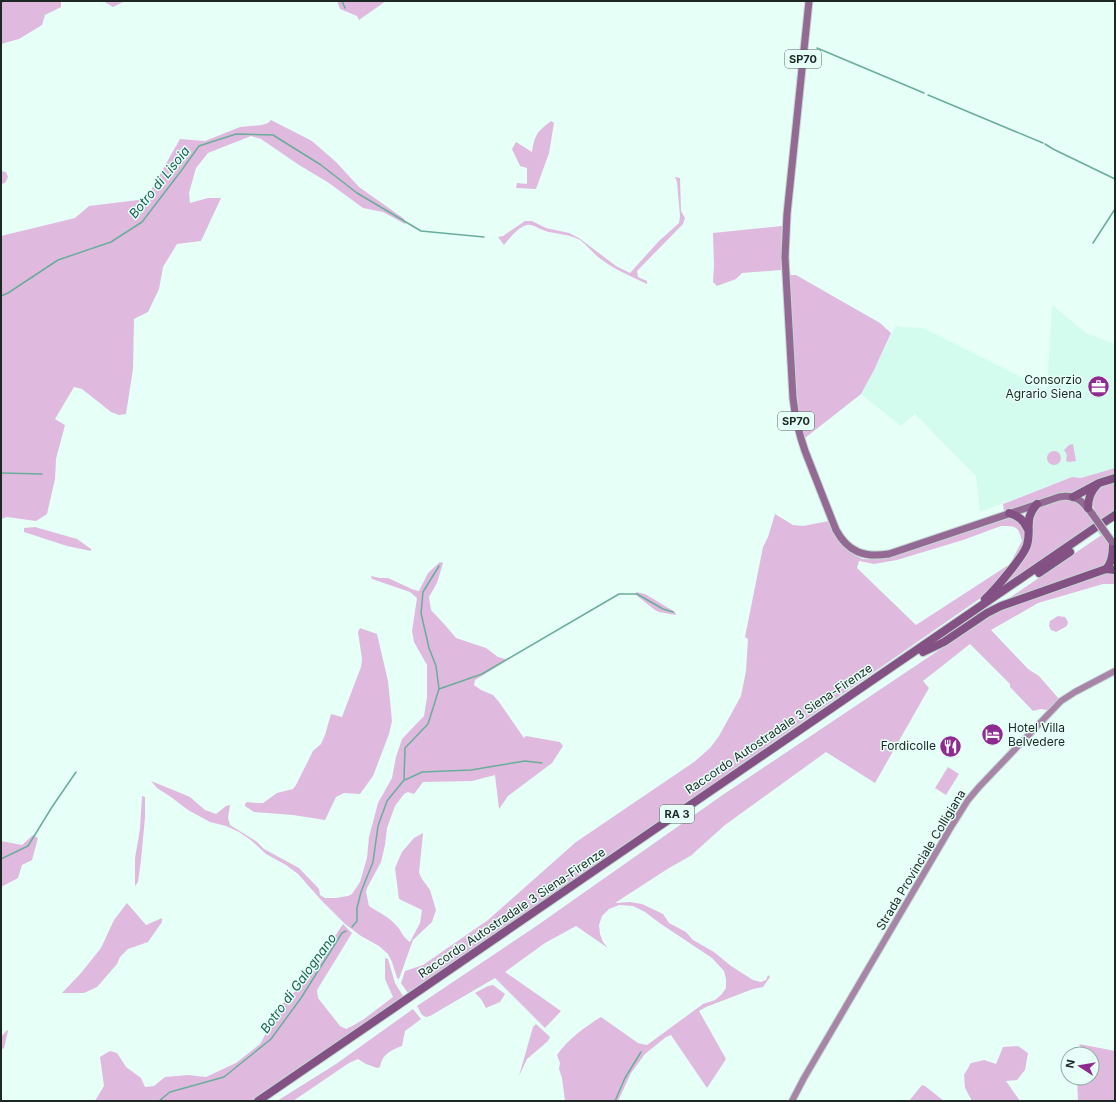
<svg xmlns="http://www.w3.org/2000/svg" width="1116" height="1102" viewBox="0 0 1116 1102" font-family="Inter,sans-serif">
<rect width="100%" height="100%" fill="#e6fff7"/>
<polygon fill="#d3fcef" points="1052,305 1086,333 1115,344 1115,468 1081,478 1072,477 980,512 976,476 915,414 901,426 861,394 874,370 896,325 900,327 923,328 1047,390"/>
<g fill="#dfbade" fill-rule="evenodd">
<polygon points="1,1 61,1 61,7 45,15 42,25 19,39 1,44"/>
<polygon points="103,1 125,1 113,7"/>
<polygon points="337,1 386,1 359,20 357,16 340,9"/>
<polygon points="271,120 312,141 336,162 359,187 403,218 406,222 405,224 383,212 363,208 329,183 299,165 261,139 251,136 208,153 196,168 189,193 190,203 208,198 221,198 201,241 177,244 163,267 159,289 148,312 134,319 133,369 126,414 119,415 111,412 82,389 74,387 55,419 65,425 56,459 55,479 47,514 36,521 7,517 1,519 1,236 75,218 89,206 146,199 180,139 205,141 240,127 262,125 268,123"/>
<path d="M551,121L554,123L549,153L536,189L516,188L517,183L527,184V168L520,166L512,149L516,142L532,152C535,134 537,132 551,121Z"/>
<polygon points="1,171 6,172 8,177 5,183 1,184"/>
<path d="M675,177L680,178L681,211L685,218L683,224L637,271L638,277L647,281V284C630,276 613,269 598,257C592,252 587,245 580,240C569,234 556,234 545,231C539,229 533,224 527,225C518,227 510,238 504,245L498,237L503,236L525,221H532L546,228L569,233L579,238L616,266L630,273L659,241L679,223L680,216L677,182Z"/>
<polygon points="782,226 781,270 742,273 736,279 717,286 713,282 714,266 713,233"/>
<polygon points="787,275 796,275 880,323 891,333 874,370 861,394 805,438 799,416"/>
<polygon points="1073,444 1076,461 1069,462 1066,461 1067,455 1064,450 1069,445"/>
<circle cx="1054" cy="458" r="7"/>
<polygon points="1115,468 1115,474 1101,478 1074,493 1057,494 1004,512 1003,504 1072,477 1081,478"/>
<path d="M1115,481V511L1100,520C1092,508 1088,496 1103,486C1106,483 1111,482 1115,481Z"/>
<path d="M1068,500C1083,503 1087,511 1095,524L998,591L1024,556L1031,518L1040,506L1056,501Z"/>
<path d="M775,514L793,525L803,526L829,521C834,537 838,543 852,553C855,555 859,558 863,559C871,560 881,558 888,557L1010,518C1025,522 1027,533 1023,547L985,595L622,847L408,993L401,983L405,971L423,965L488,920L576,842L694,762L710,748L719,736L741,696L746,671L748,639L745,637L763,547L768,537ZM1001,526C1017,526 1018,526 1022,541L1010,564L916,625L857,568L859,561L874,564L897,560L963,540Z"/>
<polygon points="35,527 77,539 91,549 91,551 67,546 24,532 24,528"/>
<path d="M1103,534C1112,548 1110,549 1107,565L1005,601Z"/>
<path d="M440,562L443,563L437,583L429,597L431,610L445,625L456,638L486,648L498,657L505,659L506,661L475,680L474,685L481,690L493,695L499,702L524,738L526,736L560,742L563,746L552,763L508,796L499,809L495,775L472,781L423,782L414,794L408,792L404,794L395,806L387,828L385,845L381,862L367,888L366,892L369,906C378,912 389,917 396,925C402,931 402,937 410,942L420,923L422,910L399,899L395,868L402,852L414,838L423,833L419,873L422,879L430,890L436,910L432,922L413,940L399,979L397,978L392,962L388,954L379,946L361,936L345,924L321,900L298,874L286,865L266,854L252,841L239,832L226,826L210,822L188,810L171,797L157,788L151,781L183,794L190,797L205,810L216,814L226,806L230,805L228,818L230,825L257,842L264,849L299,868L319,889L320,895L325,898H336L348,896L352,894L360,882L367,858L369,837L378,803L392,778L396,757L402,739L424,716L427,697V665L414,642L412,631L417,598L410,592L372,579L371,576L380,578H388L414,590L419,591L428,573Z"/>
<path d="M1104,574H1115V584H1103L1038,603L991,630L1028,669L1039,676L1059,699L1047,710L1041,709L1033,711L1010,687V684L970,644L923,681L929,688L875,783L826,752L725,825L696,851L692,855L669,868L615,903L630,902L642,904L663,914L669,923L686,932L693,940L714,952L731,966L753,980L761,982L766,980L768,975L770,977L763,987L753,989L706,1007L699,1011L726,1059L707,1088L671,1035L666,1037L645,1054L631,1073L618,1101H565L562,1078L559,1069L560,1063L557,1055C567,1040 586,1026 601,1017L638,1043L647,1045L703,1004L715,1000L722,994L726,988V979L724,971L712,958L661,924L645,912L633,906L619,905L609,909L602,916L599,925L600,934L603,942L608,948L576,926L545,943L505,972L561,1011L545,1028L495,978L430,1016L426,1017L422,1015L417,1006L535,927L724,794L981,622L998,611Z"/>
<polygon points="636,592 645,594 675,612 676,615 659,612 655,610 636,595"/>
<polygon points="1058,616 1065,617 1068,622 1067,626 1056,632 1051,630 1049,626 1050,621"/>
<polygon points="360,628 377,634 388,681 392,721 389,734 373,776 360,794 344,793 336,797 325,820 293,815 254,812 245,806 245,804 247,802 257,803 263,803 277,793 293,789 296,785 313,751 321,744 325,735 331,714 342,717 361,667 362,659 358,632"/>
<polygon points="948,767 959,774 946,795 935,788"/>
<polygon points="142,796 145,797 145,817 141,860 138,882 135,886 135,858 140,829"/>
<polygon points="33,835 38,838 32,860 22,865 18,878 1,887 1,841 22,845"/>
<polygon points="127,903 146,925 162,918 162,922 148,942 128,949 120,957 117,964 97,987 84,993 62,993 81,973 101,948 114,920"/>
<polygon points="343,924 352,933 317,990 318,998 340,1026 346,1029 354,1025 364,1019 393,997 385,979 385,958 388,959 395,983 403,996 351,1033 251,1101 95,1101 104,1086 100,1057 110,1051 117,1053 126,1067 141,1078 145,1087 154,1086 165,1077 188,1075 206,1077 236,1063 260,1044 283,1003 302,985"/>
<polygon points="493,985 505,994 500,1002 486,1008 481,999 475,993 488,986"/>
<path d="M413,1009L421,1019L405,1031L402,1046C391,1050 382,1054 380,1067L377,1068L366,1064L358,1059L349,1063L293,1101H277L336,1064Z"/>
<polygon points="536,1024 550,1037 548,1041 527,1059 519,1076 533,1027"/>
<polygon points="7,1030 8,1031 4,1048 1,1050 1,1037"/>
<polygon points="1079,1044 1115,1051 1115,1101 1078,1101 1077,1078 1092,1078 1092,1054 1078,1054 1082,1050"/>
<polygon points="1018,1046 1028,1053 1025,1070 1017,1080 1006,1081 1020,1101 972,1101 965,1088 964,1075 971,1063 984,1060 996,1064 1003,1047"/>
<polygon points="922,1085 925,1086 944,1101 909,1101"/>
</g>
<g fill="none" stroke-linecap="round" stroke-linejoin="round">
<g stroke="#69ad9b" stroke-width="1.5">
<polyline points="342,1 345,8"/>
<polyline points="1,3 3,1"/>
<polyline points="817,48 924,93"/>
<polyline points="928,95 1043,143"/>
<polyline points="1045,144 1053,149 1115,179"/>
<polyline points="1093,243 1115,209"/>
<polyline points="1,296 8,293 58,260 111,242 142,222 181,171 199,146 236,134 273,135 321,165 357,193 421,231 484,237"/>
<polyline points="1,473 42,474"/>
<polyline points="439,689 482,674 619,594 637,594 663,609 673,612"/>
<polyline points="405,780 422,772 471,770 525,761 542,763"/>
<polyline points="1,859 28,846 52,807 76,772"/>
<polyline points="352,927 357,921 357,908 361,892 373,862 378,826 387,801 404,780 405,748 428,724 439,689 436,666 429,648 421,613 423,592 439,566"/>
<polyline points="159,1101 170,1092 224,1077 271,1039 301,998 342,933 346,931"/>
<polyline points="615,1101 625,1078 641,1052"/>
</g>
<polyline stroke="#bed4cd" stroke-width="8" stroke-dasharray="8 4" stroke-linecap="butt" points="1098,532 1107,526"/>
<defs>
<polyline id="secondary" points="792,1101 804,1078 951,827 968,800 979,787 1061,701 1075,692 1115,671"/>
<path id="primary" d="M809,1L787,214L785,257L793,398C795,416 799,434 805,451L836,530C848,552 864,558 889,554L1059,497C1076,494 1083,501 1093,515"/>
<g id="highway">
<polyline points="1073,497 1099,483 1115,478"/>
<path d="M1088,508C1088,499 1090,492 1097,485"/>
<path d="M1009,513C1018,516 1023,519 1027,528"/>
<polyline points="1103,523 1115,515"/>
<path d="M1106,569C1112,563 1113,553 1113,544L1115,545"/>
<polyline points="1039,573 1070,552"/>
<path d="M985,599C994,591 1024,556 1027,545C1032,528 1023,520 1037,504"/>
<polyline points="923,652 944,642 987,613 1001,606 1106,569 1115,570"/>
<polyline points="258,1101 1096,527"/>
</g>
</defs>
<use href="#secondary" stroke="#c2d8d1" stroke-width="8"/>
<use href="#primary" stroke="#c2d8d1" stroke-width="9"/>
<use href="#highway" stroke="#c2d8d1" stroke-width="10"/>
<use href="#secondary" stroke="#a884a7" stroke-width="6"/>
<use href="#primary" stroke="#946994" stroke-width="7"/>
<use href="#highway" stroke="#835183" stroke-width="8"/>
<defs>
<polyline id="primary-bridge" points="1093,515 1112,542"/>
</defs>
<use href="#primary-bridge" stroke="#c2d8d1" stroke-width="9" stroke-linecap="butt"/>
<use href="#primary-bridge" stroke="#946994" stroke-width="7"/>
</g>
<defs>
<symbol id="office-disc" viewBox="-11 -11 22 22"><circle r="9.5" fill="#8f2a90" stroke="#e6fff7"/><path d="M-6-3h4V-5.5h4V-3h4V5H-6ZM-1-4.5V-3h2v-1.5ZM-6 0V1H6V0Z" fill="#fff"/></symbol>
<symbol id="hotel-disc" viewBox="-11 -11 22 22"><circle r="9.5" fill="#8f2a90" stroke="#e6fff7"/><path d="M-6-4.5h1.5V1H6V5H4.5V3h-9V5H-6ZM-4 0a1.8 1.8 0 1 1 3.6 0ZM.5 0V-2.5h3Q6-2.5 6 0Z" fill="#fff"/></symbol>
<symbol id="restaurant-disc" viewBox="-11 -11 22 22"><circle r="9.5" fill="#8f2a90" stroke="#e6fff7"/><path d="M-5-6h1v4h1v-4h1v4h1v-4h1v5L-1.5 .5V6h-2V.5L-5-1ZM5-6V6H3V1.5H1.5Q1.5-4 5-6Z" fill="#fff"/></symbol>
</defs>
<g fill-rule="evenodd">
<use href="#office-disc" x="1086" y="374" width="25" height="25"/>
<use href="#hotel-disc" x="980" y="722" width="25" height="25"/>
<use href="#restaurant-disc" x="938" y="734" width="25" height="25"/>
</g>
<g text-anchor="middle" stroke-width="3" stroke-linejoin="round" paint-order="stroke">
<g fill="#e6fff7" stroke="#596864" stroke-width="1">
<rect x="785" y="50" width="36" height="18" rx="3"/>
<rect x="778" y="412" width="36" height="18" rx="3"/>
<rect x="660" y="805" width="34" height="18" rx="3"/>
</g>
<g font-size="11" font-weight="bold" fill="#1d2825">
<text x="803" y="63">SP70</text>
<text x="796" y="425">SP70</text>
<text x="677" y="818">RA 3</text>
</g>
<g font-size="12" fill="#1d2825" stroke="#e6fff7" text-anchor="end">
<text x="1082" y="384">Consorzio<tspan x="1082" dy="14">Agrario Siena</tspan></text>
<text x="1008" y="732" text-anchor="start">Hotel Villa<tspan x="1008" dy="14">Belvedere</tspan></text>
<text x="936" y="750">Fordicolle</text>
</g>
<g font-size="12" fill="#1d2825" stroke="#e6fff7">
<text transform="translate(779 729) rotate(-34)" y="4">Raccordo Autostradale 3 Siena-Firenze</text>
<text transform="translate(921 860) rotate(-59)" y="4">Strada Provinciale Colligiana</text>
<text transform="translate(512 913) rotate(-34)" y="4">Raccordo Autostradale 3 Siena-Firenze</text>
</g>
<g font-size="13" font-style="italic" fill="#186352" stroke="#e6fff7">
<text transform="translate(159 182) rotate(-51)" y="5">Botro di Lisoia</text>
<text transform="translate(298 983) rotate(-54)" y="5">Botro di Galognano</text>
</g>
</g>
<rect width="1116" height="1102" fill="none" stroke="#1d2825" stroke-width="4"/>
<g transform="translate(1080 1066) rotate(282)"><circle r="19" fill="#e6fff7" stroke="#96a9a3"/>
<path d="M0-3L7 15L0 10L-7 15Z" fill="#8f2a90"/>
<text y="-6" font-size="11" font-weight="bold" text-anchor="middle" fill="#1d2825">N</text>
</g>
</svg>
